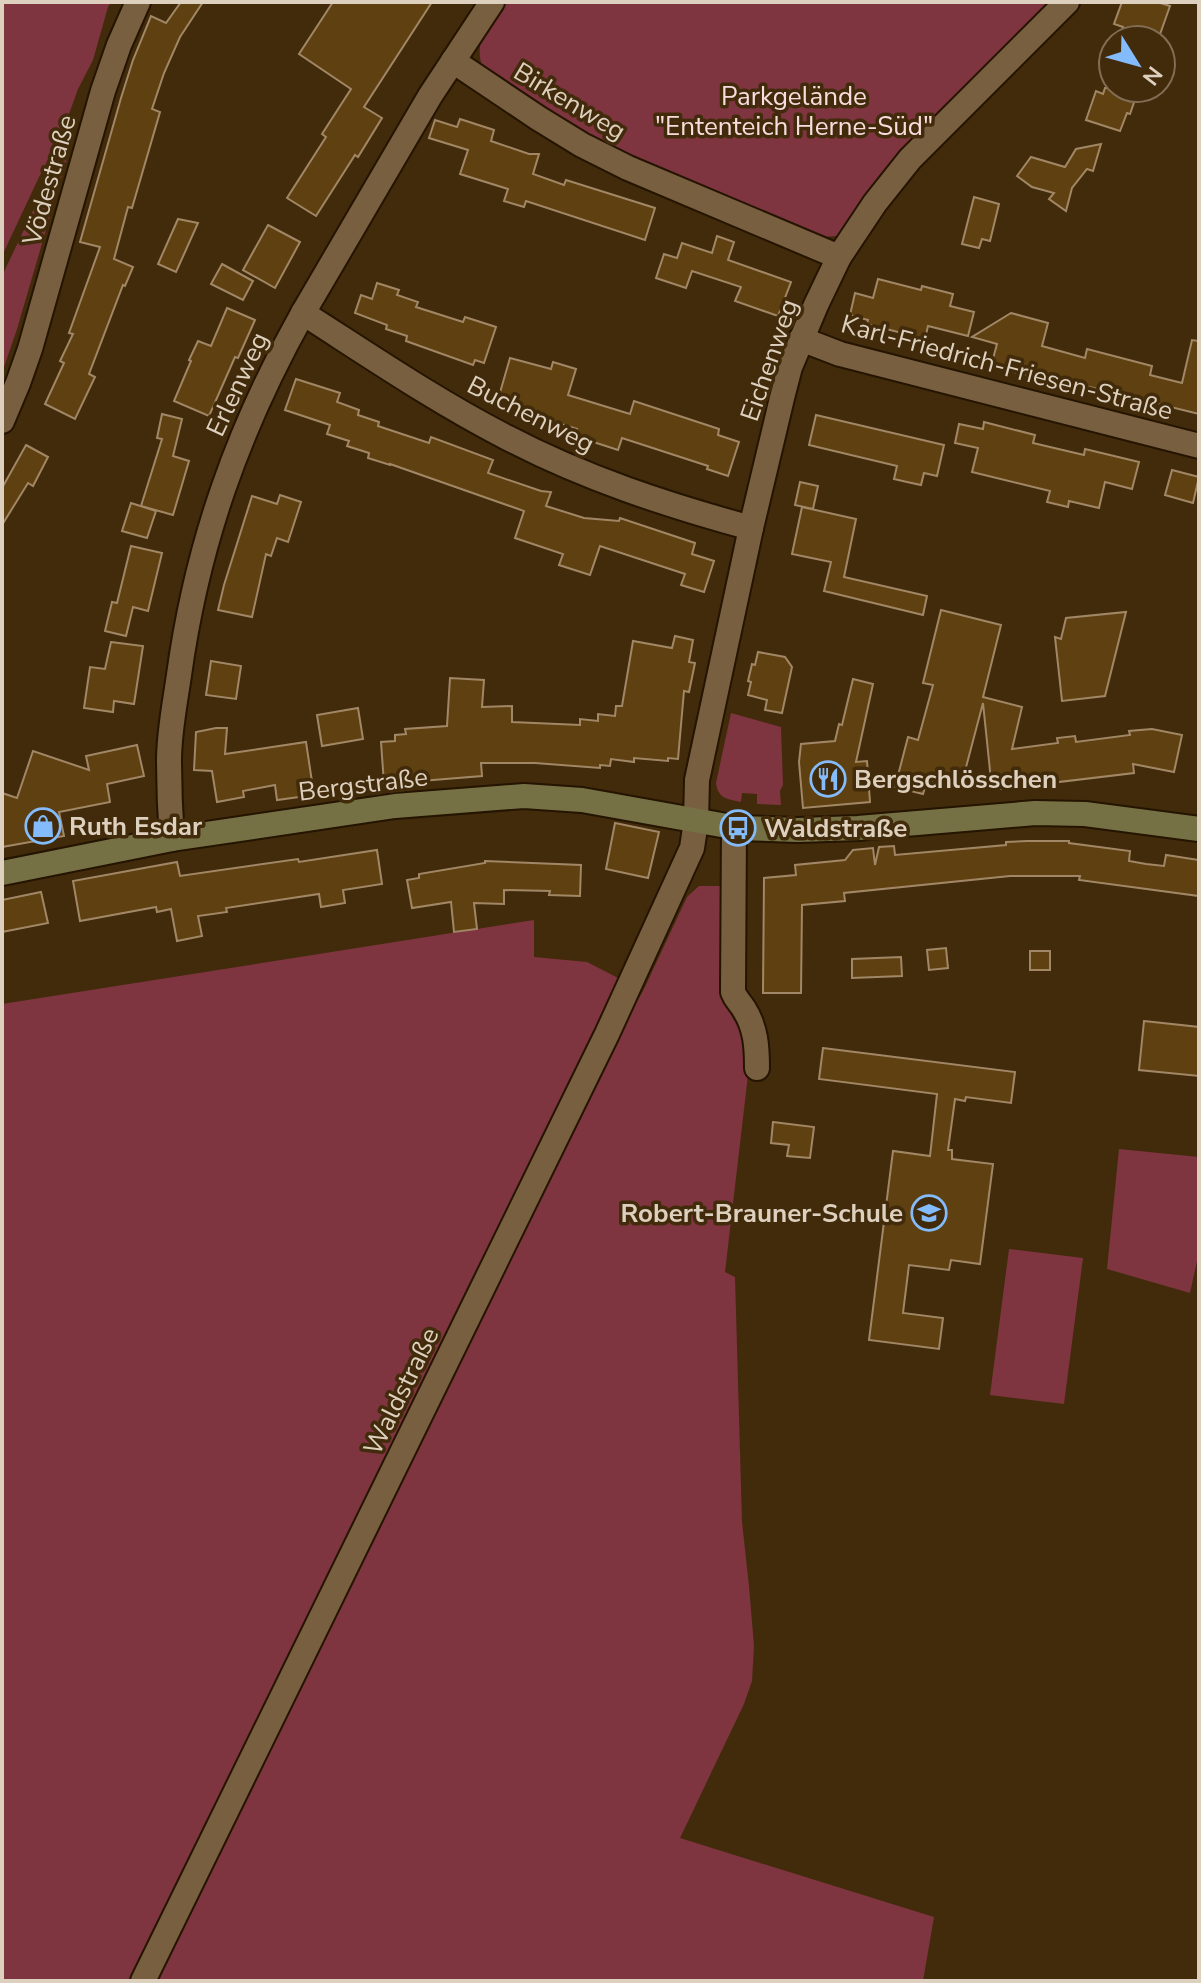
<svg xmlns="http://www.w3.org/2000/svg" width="1201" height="1983" viewBox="0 0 1201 1983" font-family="'Nunito Sans',sans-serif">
<rect width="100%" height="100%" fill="#412b0b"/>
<g fill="#7e3540">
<polygon points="2,2 111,2 108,7 93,60 78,89 60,139 39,177 2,256"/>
<path d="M505,2H1055L842,233L837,236L822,237L743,207L576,131L483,68C472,41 491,23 505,2Z"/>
<polygon points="73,138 17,329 2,373 2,276 60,154 70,140"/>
<path d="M731,713L781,727L783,785L780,791L781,805L757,804V794L742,793L741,802C728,799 718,799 716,783Z"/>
<polygon points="699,886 724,886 724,995 732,1017 746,1038 749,1046 748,1075 725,1272 735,1277 742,1522 749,1586 754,1646 752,1681 744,1704 680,1838 934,1917 923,1981 158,1981 622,1028 643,991 687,897"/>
<polygon points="534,920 534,957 587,962 622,980 132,1981 2,1981 2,1004"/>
<polygon points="1119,1149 1199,1157 1199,1252 1190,1293 1107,1269"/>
<polygon points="1009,1249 1083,1258 1064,1404 990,1395"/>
</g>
<g fill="#5f4010" stroke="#a18766" stroke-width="2">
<polygon points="181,2 203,2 180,37 164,73 152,109 160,112 132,208 128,207 114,259 133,267 125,286 123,285 89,374 95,377 75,419 45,404 64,363 60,361 73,334 69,333 100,247 80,242 121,98 133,60 151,16 166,23"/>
<polygon points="333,2 432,2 364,107 382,118 358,157 355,155 316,216 287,198 326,137 322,134 351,89 299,54"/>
<polygon points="1122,2 1157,2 1170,6 1158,40 1119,40 1123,27 1114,24"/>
<polygon points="1105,88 1139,88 1130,114 1127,113 1120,131 1086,120 1096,91 1103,94"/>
<polygon points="460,119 494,130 491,141 529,154 539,154 533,174 564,185 566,180 655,208 645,240 526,201 524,207 504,201 508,189 460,174 468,150 429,138 435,120 457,127"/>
<polygon points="1101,144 1093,171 1087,169 1072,188 1066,211 1049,199 1054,193 1032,187 1017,176 1031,157 1065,167 1076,149"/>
<polygon points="974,197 999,204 990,241 982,239 979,248 962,244"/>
<polygon points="178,219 198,223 176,272 158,264"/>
<polygon points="268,225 300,242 275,288 243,270"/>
<polygon points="717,236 734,242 728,260 791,282 778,316 735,301 741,287 692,271 686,288 656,278 664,254 677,258 682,243 712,253"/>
<polygon points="222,264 253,281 243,300 211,284"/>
<polygon points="878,279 921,290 922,286 953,294 950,306 974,312 968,336 928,326 925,339 867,324 868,320 850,315 855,293 873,298"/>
<polygon points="377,283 399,290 397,295 418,302 416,307 463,322 465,317 496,327 484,363 475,360 473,365 406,341 407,336 386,329 387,325 355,313 361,295 372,299"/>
<polygon points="227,308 255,320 238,358 235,357 209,416 174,401 191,361 189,360 198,341 211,346"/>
<polygon points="1011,313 1048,323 1042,346 1085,358 1087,349 1152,366 1150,375 1182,383 1192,340 1199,341 1199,414 1049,377 1048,381 991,366 997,344 972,337"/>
<polygon points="510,358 551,369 553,362 576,369 568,395 630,414 634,401 719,429 718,435 739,442 728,476 707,469 708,466 622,438 618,450 575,436 577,429 538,417 540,412 517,406 518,402 499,396"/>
<polygon points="296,379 340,393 337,402 359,410 358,415 379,422 378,426 429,443 431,437 493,460 488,473 541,491 551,492 546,506 584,518 619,521 620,518 695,543 692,554 714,561 704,592 681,585 685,574 600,546 590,575 559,565 563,554 515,538 524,511 390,464 390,465 368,458 369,453 347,446 349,441 327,434 330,425 285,410"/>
<polygon points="162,414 182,419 173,456 189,461 173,515 141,506 162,439 157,438"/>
<polygon points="816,415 944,445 937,476 924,473 921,485 907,482 894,479 897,466 809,445"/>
<polygon points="984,422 1035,435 1033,443 1084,455 1085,449 1139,462 1132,489 1105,482 1099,508 1069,501 1068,507 1047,502 1050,491 972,472 978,448 955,443 959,424 983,429"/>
<polygon points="26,445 48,457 33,486 28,483 2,525 2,488"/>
<polygon points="1172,470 1199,477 1193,503 1165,495"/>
<polygon points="800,482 818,486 813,509 795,505"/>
<polygon points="280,495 301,502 288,542 277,538 271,556 266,554 252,617 218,610 224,585 252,496 277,504"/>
<polygon points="131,503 156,511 147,538 122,531"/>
<polygon points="802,507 856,519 844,577 927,596 923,615 824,591 831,562 792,554"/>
<polygon points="131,546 162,553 148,611 133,607 126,636 105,631 112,602 117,603"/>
<polygon points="941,610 1001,625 983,697 1022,707 1012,749 1058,743 1057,738 1075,736 1076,742 1130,735 1129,731 1152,729 1182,735 1174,772 1133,764 1134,773 992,790 983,703 960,790 927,781 923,794 895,787 908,737 918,740 933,685 923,683"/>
<polygon points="1126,612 1105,696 1062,701 1055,637 1061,639 1066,618"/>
<polygon points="675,636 693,640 689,662 695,663 689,692 684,691 678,759 668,758 668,761 634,758 634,762 611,759 610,766 600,765 600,768 535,763 481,763 482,776 384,784 381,742 395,741 395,735 406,734 405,729 447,726 450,678 484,680 482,707 512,706 512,722 580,725 580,719 598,721 598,714 615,716 616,706 622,706 633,641 672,648"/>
<polygon points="111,642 143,646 134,704 114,701 113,712 84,708 90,667 105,669"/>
<polygon points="758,652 785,657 792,667 782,713 765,710 767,700 748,695 751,682 748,681 752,664 755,665"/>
<polygon points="211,661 241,666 236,699 206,695"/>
<polygon points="853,679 873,684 856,762 867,761 870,802 803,808 799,762 801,744 835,741 839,724 842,725"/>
<polygon points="358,708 363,739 322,746 317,715"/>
<polygon points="216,728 227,728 225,754 306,742 314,795 277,800 275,785 243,791 244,797 217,802 212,771 194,770 196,732"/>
<polygon points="137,745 144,776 107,784 110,802 59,812 64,836 2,847 2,793 17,798 33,751 89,770 86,756"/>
<polygon points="615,823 659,832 648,878 606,869"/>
<polygon points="1027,841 1069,841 1069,843 1130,851 1129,861 1146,864 1164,866 1166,855 1199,860 1199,896 1079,880 1080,876 1010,876 844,893 845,901 802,905 801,993 763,993 764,878 796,875 795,865 845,860 853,850 873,848 875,865 879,847 894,846 895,855 1006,845 1006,842"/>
<polygon points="377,850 382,884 343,890 345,903 321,907 319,894 226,908 227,912 198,916 202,936 177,941 171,909 157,912 156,907 80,921 73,881 177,862 180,876 298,859 299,862"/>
<polygon points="485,861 581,865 580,896 549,895 550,891 504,890 504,904 474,903 477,929 454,932 451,902 412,908 407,880 419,878 419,874 485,863"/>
<polygon points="41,892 48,923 2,932 2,900"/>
<polygon points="946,948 948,968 929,970 927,950"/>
<rect x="1030" y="951" width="20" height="19"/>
<polygon points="901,957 902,976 852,978 852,959"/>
<polygon points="1144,1021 1199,1027 1199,1076 1139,1070"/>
<polygon points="823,1048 1015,1072 1011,1103 966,1097 965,1101 955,1099 948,1150 952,1150 952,1159 993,1164 980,1264 951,1260 949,1270 909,1265 903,1313 943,1318 939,1349 869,1340 893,1151 930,1156 937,1094 819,1079"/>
<polygon points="773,1122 814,1127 810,1158 787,1156 789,1145 771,1143"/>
</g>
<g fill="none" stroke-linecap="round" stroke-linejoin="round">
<defs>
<g id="street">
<polyline points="453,61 538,118 582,145 628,168 839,257"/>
<path d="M303,313C370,356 436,401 506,437C584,478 667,505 751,528"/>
<polyline points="801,339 840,354 1199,446"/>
<polyline points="2,421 18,383 30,349 103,91 119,45 138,2"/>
<path d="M734,827L733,992C736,1000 740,1002 744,1009C756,1028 757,1047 757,1068"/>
<path d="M172,839C170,813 169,786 169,760C169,732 175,703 179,675C197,544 238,429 303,313L430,96L492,2"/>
<polyline points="143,1981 607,1034 692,848 696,821 697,780 751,528 782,398 790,367 816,305 839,257 875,203 910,159 1067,2"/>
</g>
<polyline id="secondary" points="2,873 172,839 395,806 524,796 582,800 738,828 798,830 858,828 1035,813 1085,814 1199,829"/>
</defs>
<use href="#street" stroke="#241400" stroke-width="28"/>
<use href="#secondary" stroke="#241400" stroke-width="28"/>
<use href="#street" stroke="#785f40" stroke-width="24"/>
<use href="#secondary" stroke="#767145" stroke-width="24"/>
</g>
<defs>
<symbol id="restaurant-ring" viewBox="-11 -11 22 22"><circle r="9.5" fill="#412b0b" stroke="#84bbfb" stroke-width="1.5"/><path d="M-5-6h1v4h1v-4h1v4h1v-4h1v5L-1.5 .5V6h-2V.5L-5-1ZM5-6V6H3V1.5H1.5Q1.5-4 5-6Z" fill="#84bbfb"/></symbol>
<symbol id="shop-ring" viewBox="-11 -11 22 22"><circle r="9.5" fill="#412b0b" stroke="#84bbfb" stroke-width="1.5"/><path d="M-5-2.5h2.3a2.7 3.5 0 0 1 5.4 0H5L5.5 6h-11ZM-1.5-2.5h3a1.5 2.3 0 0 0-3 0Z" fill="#84bbfb"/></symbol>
<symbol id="bus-ring" viewBox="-11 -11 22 22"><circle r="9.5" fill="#412b0b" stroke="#84bbfb" stroke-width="1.5"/><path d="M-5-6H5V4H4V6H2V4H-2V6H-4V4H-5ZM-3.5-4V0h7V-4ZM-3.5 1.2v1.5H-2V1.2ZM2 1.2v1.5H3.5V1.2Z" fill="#84bbfb"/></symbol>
<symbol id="school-ring" viewBox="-11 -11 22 22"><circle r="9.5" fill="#412b0b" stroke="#84bbfb" stroke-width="1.5"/><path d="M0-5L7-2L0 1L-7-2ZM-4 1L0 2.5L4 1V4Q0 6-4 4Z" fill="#84bbfb"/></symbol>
</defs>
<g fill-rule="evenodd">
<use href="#restaurant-ring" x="808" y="759" width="40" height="40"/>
<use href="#shop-ring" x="23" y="806" width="40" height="40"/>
<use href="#bus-ring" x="718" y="808" width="40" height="40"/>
<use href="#school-ring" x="909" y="1193" width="40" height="40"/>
</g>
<g text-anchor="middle" stroke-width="7" stroke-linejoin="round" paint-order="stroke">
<g font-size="26" fill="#f8dcde" stroke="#412b0b">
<text x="794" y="105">Parkgelände<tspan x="794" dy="30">"Ententeich Herne-Süd"</tspan></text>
</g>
<g font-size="26" fill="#ded0bf" stroke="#412b0b">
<text transform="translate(570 101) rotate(31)" y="9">Birkenweg</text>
<text transform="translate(49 180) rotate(-74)" y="9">Vödestraße</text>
<text transform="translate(769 360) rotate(-71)" y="9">Eichenweg</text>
<text transform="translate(1007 367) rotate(15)" y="9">Karl-Friedrich-Friesen-Straße</text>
<text transform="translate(237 384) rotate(-65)" y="9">Erlenweg</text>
<text transform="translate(531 414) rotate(27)" y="9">Buchenweg</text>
<text transform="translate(363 784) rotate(-7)" y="9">Bergstraße</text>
<text transform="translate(401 1391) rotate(-64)" y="9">Waldstraße</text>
</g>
<g font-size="26" font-weight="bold" fill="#ded0bf" stroke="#412b0b" text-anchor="start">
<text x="854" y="788">Bergschlösschen</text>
<text x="69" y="835">Ruth Esdar</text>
<text x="764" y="837">Waldstraße</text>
<text x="903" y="1222" text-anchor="end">Robert-Brauner-Schule</text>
</g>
</g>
<rect width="1201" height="1983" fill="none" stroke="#ded0bf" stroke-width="8"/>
<g transform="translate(1137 64) rotate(127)"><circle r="38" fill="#412b0b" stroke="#806d53" stroke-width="2"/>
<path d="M0-6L14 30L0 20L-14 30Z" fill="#84bbfb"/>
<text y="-12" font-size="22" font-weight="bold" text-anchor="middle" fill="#ded0bf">N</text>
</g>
</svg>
